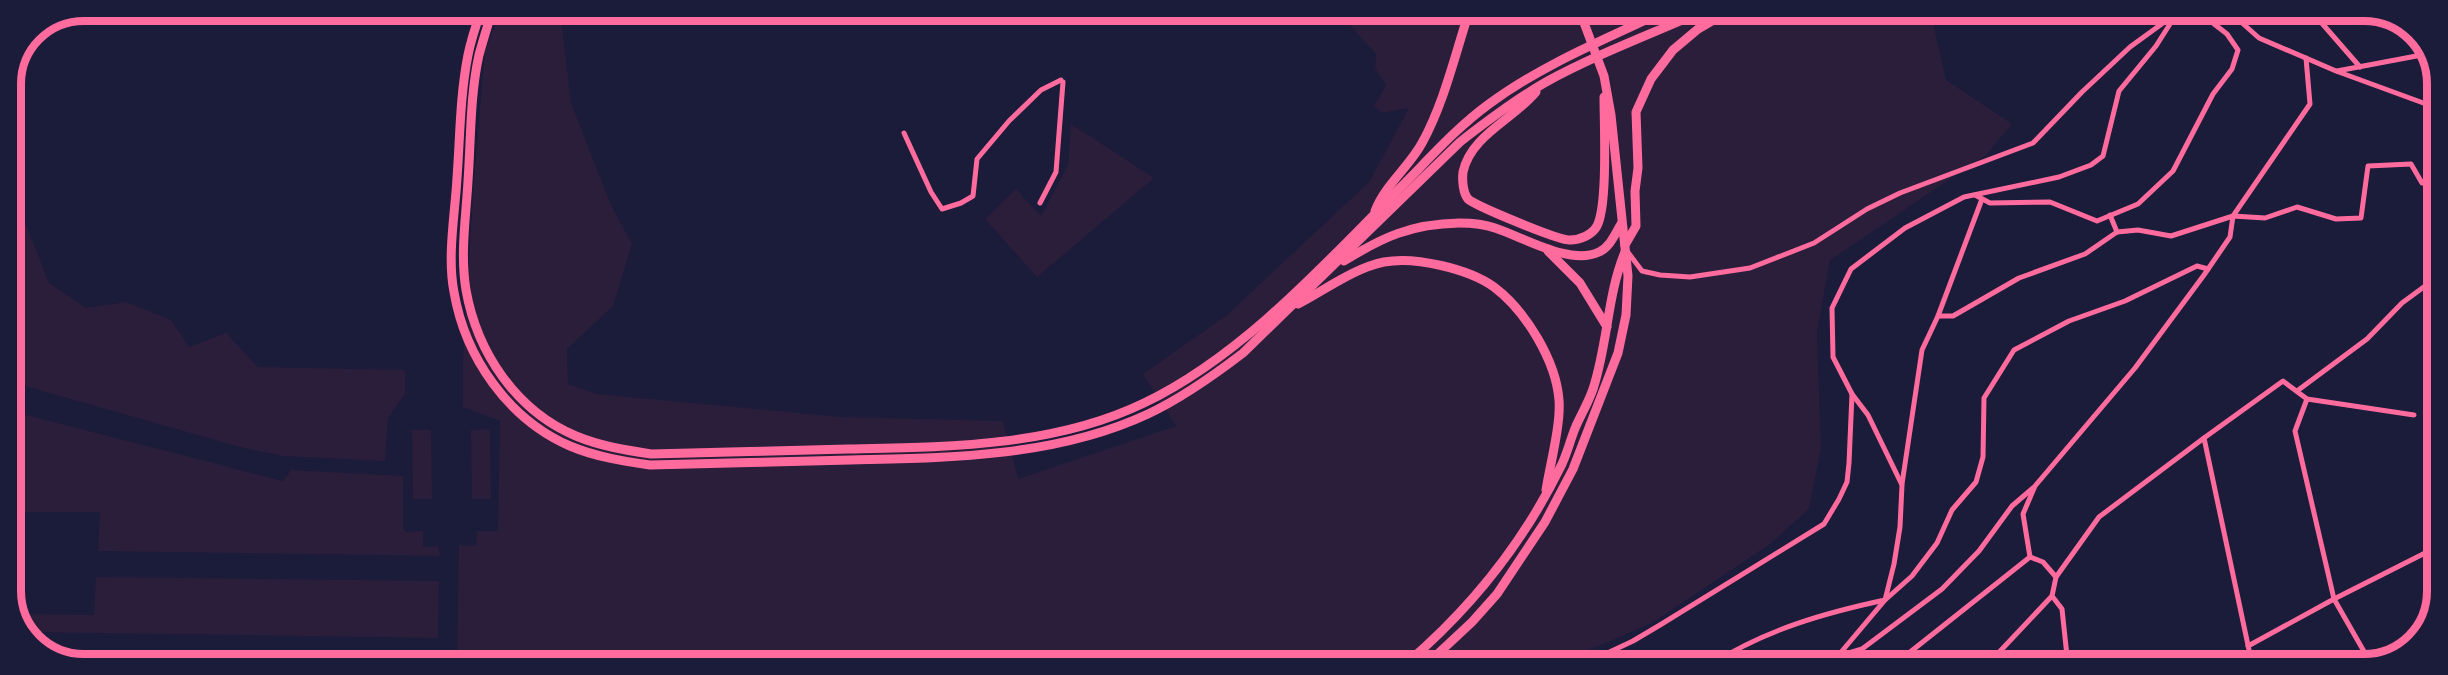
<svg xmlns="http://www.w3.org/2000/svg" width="2448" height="675" viewBox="0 0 2448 675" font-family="Barlow,sans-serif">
<rect width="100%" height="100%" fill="#1b1b3a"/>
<g fill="#2a1e3b">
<polygon points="501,11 560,11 571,103 611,205 632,244 613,306 567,349 568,384 597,394 841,417 1003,421 1018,479 1176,426 1143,374 1227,315 1369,182 1409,108 1382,113 1374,106 1386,85 1375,68 1376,54 1347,22 1347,12 1932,12 1931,14 1946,80 2012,124 1986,155 1830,260 1817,333 1821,448 1809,509 1770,544 1652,623 1557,664 457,661 459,545 476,546 477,531 498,531 500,421 463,407 463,360 474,180 485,50"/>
<polygon points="1071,124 1154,178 1037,277 985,219 1016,189 1041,216 1068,165"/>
<polygon points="11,217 27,227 49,283 86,308 126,302 171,320 189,347 226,333 258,367 405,370 405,394 388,418 385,461 283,456 240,447 11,382"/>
<polygon points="11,411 283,481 291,470 403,476 403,528 406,532 423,531 423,547 438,546 440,556 98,551 100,512 11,512"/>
<polygon points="490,429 491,499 472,499 471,430"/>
<polygon points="412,430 431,430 432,499 413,499"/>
<polygon points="96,577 439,581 438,638 26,632 18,614 94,615"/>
</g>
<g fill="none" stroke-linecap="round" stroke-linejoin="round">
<g stroke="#ff6b9d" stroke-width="5">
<polyline points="2231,13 2259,38 2336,71 2437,108"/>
<polyline points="2313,13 2360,67"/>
<polyline points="2337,71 2427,54"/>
<polyline points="904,133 931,192 942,209 961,203 973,196 977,159 1009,121 1041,90 1061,80"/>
<polyline points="1975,195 1990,203 2050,202 2097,221 2138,204 2173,171 2213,94 2232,69 2238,50 2227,34 2200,13"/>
<polyline points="1040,203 1056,172 1063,82"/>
<polyline points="2117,232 2138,230 2171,236 2233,216 2310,104 2306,58"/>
<polyline points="1627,251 1642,271 1660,275 1690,277 1750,268 1814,243 1867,209 1900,193 2033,143 2082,92 2130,47 2174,15"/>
<polyline points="1938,316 1953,316 2019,278 2085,254 2117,232 2110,215"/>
<polyline points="2297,391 2367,339 2402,303 2436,278"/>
<polyline points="2204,438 2283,381 2307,399 2414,415"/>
<polyline points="1902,484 1922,350 1938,316 1982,199"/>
<polyline points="2030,557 2023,514 2035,486 2135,368 2204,275 2230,237 2233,216 2265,218 2297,207 2336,219 2361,218 2368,166 2411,164 2422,183 2437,182"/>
<polyline points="2056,577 2099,517 2204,438 2252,664"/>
<polyline points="2052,596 2062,609 2067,656"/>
<polyline points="2248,646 2334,599 2295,431 2307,399"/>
<polyline points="1839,656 1862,649 1942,589 1979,551 2012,506 2033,488"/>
<polyline points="2370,662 2334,599 2435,548"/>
<polyline points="1584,664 1633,641 1660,625 1824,524 1839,499 1847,482 1849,463 1852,394 1833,357 1832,308 1851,269 1905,228 1964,197 2059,177 2091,165 2103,156 2119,91 2156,46 2177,13"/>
<path d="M1712,664C1765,630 1824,613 1885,600L1894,564L1900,527L1902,485L1868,415L1852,394"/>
<polyline points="1835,664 1837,657 1885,600 1912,576 1937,543 1952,510 1976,482 1983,457 1984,398 2014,350 2069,321 2125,301 2197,266 2208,269"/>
<polyline points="1895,664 2030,557 2043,562 2056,577 2052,596 1988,664"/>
</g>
<g stroke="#ff6b9d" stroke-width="9">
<path d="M481,11C476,25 471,40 468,55C460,95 460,137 457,178C455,214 447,256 454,292C465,357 508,419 570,446C596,457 623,461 650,465C717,463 783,462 850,460C949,458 1056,457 1148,414C1182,398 1213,376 1243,353L1460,142C1487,121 1516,99 1546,82C1595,55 1649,35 1701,12"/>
<path d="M492,11C488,25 483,40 479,55C470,95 471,139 468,181C466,217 460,254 466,290C477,352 516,411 576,436C600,446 625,450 651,454C717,452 782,451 848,449C946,447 1053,447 1144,403C1242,356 1324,265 1400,188C1429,159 1456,128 1489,104C1542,65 1603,40 1663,12"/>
<path d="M1536,92C1514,119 1471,135 1463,172C1462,180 1463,193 1468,199C1476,206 1560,241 1570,240C1580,240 1592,235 1597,226C1608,205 1604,124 1604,97"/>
<path d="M1375,211C1385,185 1409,167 1422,143C1444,103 1455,55 1469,12"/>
<polyline points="1625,245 1636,226 1635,191 1638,168 1636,112 1651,79 1673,50 1698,29 1727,12"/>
<polyline points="1548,251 1580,283 1607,327"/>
<path d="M1344,261C1383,237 1411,224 1459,223C1470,223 1484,224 1495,228C1523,237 1570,266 1599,252C1610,247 1615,234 1621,224"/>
<path d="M1298,304C1325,290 1354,268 1384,262C1415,256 1469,269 1494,287C1526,311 1556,361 1559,400C1561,424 1550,465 1546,490"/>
<path d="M1407,663C1470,609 1523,543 1560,468C1567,455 1570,440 1576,426C1582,413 1589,401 1593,389C1608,344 1607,295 1625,252"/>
<polyline points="1427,664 1472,622 1497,594 1545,522 1573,469 1618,353 1626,315 1628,276 1611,115 1604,76 1580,12"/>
</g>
</g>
<path d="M0 0H2448V675H0ZM84 21H2364A63 63 0 0 1 2427 84V591A63 63 0 0 1 2364 654H84A63 63 0 0 1 21 591V84A63 63 0 0 1 84 21Z" fill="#1b1b3a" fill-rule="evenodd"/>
<path fill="none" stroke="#ff6b9d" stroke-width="8" d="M84 21H2364A63 63 0 0 1 2427 84V591A63 63 0 0 1 2364 654H84A63 63 0 0 1 21 591V84A63 63 0 0 1 84 21Z"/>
</svg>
